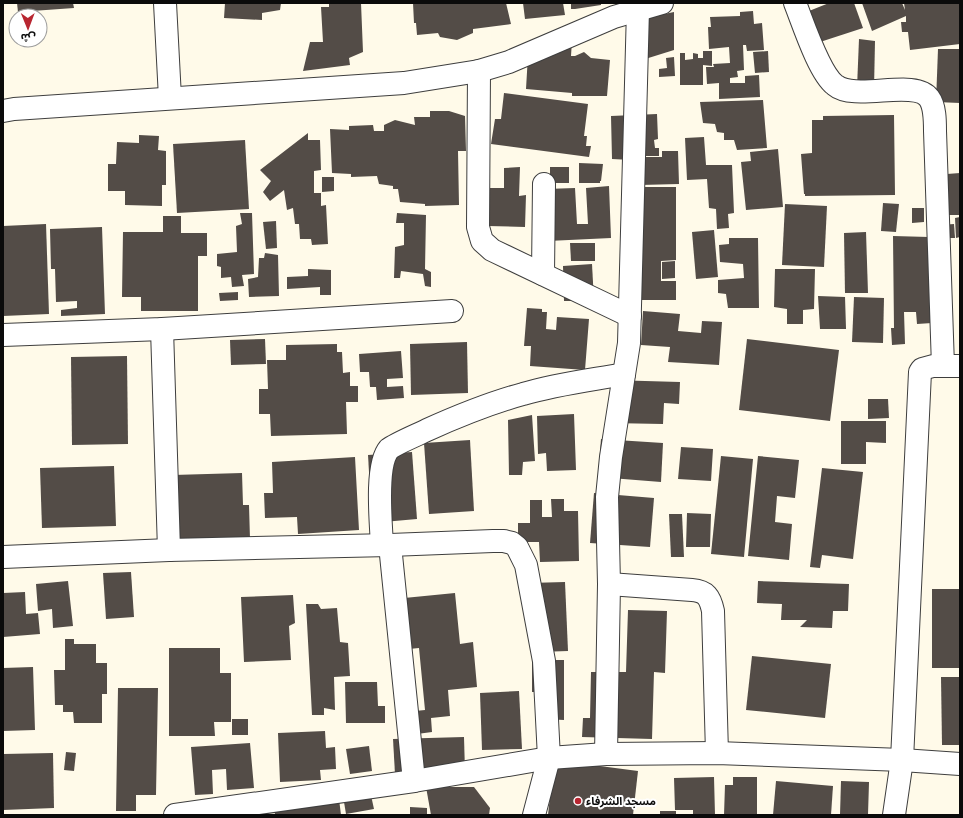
<svg xmlns="http://www.w3.org/2000/svg" width="963" height="818" viewBox="0 0 963 818" font-family="Merriweather,'Noto Sans Arabic',serif">
<rect width="100%" height="100%" fill="#fffae9"/>
<g fill="#534c47">
<polygon points="17,3 73,3 74,8 18,12"/>
<polygon points="225,3 281,3 280,10 262,13 262,20 224,18"/>
<polygon points="329,3 361,3 363,52 349,58 350,65 303,71 310,42 323,42 321,7 329,7"/>
<polygon points="413,3 506,3 511,24 473,29 473,33 457,40 440,37 438,33 417,35 416,23 414,23"/>
<polygon points="523,3 563,3 565,15 525,19"/>
<polygon points="571,3 601,3 601,5 575,9 571,9"/>
<polygon points="829,3 854,3 863,28 817,43 804,13"/>
<polygon points="862,3 902,3 905,10 904,3 960,3 960,44 910,50 908,32 902,32 901,22 906,22 906,16 872,31"/>
<polygon points="753,11 754,24 762,23 764,50 747,51 746,45 743,45 744,70 737,71 738,77 730,78 730,83 745,83 745,76 759,75 760,97 719,99 719,83 707,84 706,67 714,67 713,64 730,63 729,47 709,49 708,27 711,27 710,17 740,16 740,12"/>
<polygon points="674,12 674,50 642,60 640,19"/>
<polygon points="859,39 875,41 874,89 857,88"/>
<polygon points="572,40 571,56 575,56 584,52 591,58 610,60 607,96 572,96 572,93 526,89 528,55"/>
<polygon points="938,49 960,49 960,103 936,102"/>
<polygon points="703,51 712,51 712,66 703,65 703,85 680,85 680,53 685,53 685,60 693,59 693,53 698,54 698,58 703,58"/>
<polygon points="768,51 769,72 755,73 753,52"/>
<polygon points="674,57 675,76 659,77 659,69 667,68 666,58"/>
<polygon points="504,93 588,104 584,136 587,136 586,146 591,146 589,157 491,144 495,119 501,119"/>
<polygon points="763,100 767,148 737,150 734,140 724,140 724,133 717,132 715,124 703,123 700,102"/>
<polygon points="430,111 449,111 465,116 466,151 458,151 459,205 425,206 425,204 400,202 398,189 393,189 393,186 379,184 377,176 351,177 351,174 332,173 330,129 349,130 349,126 373,125 374,131 384,131 384,125 395,120 415,125 414,117 430,117"/>
<polygon points="657,114 658,139 654,140 655,148 659,148 659,156 643,156 631,160 612,159 611,116"/>
<polygon points="894,115 895,195 805,196 805,194 804,194 801,154 812,153 812,120 823,120 823,116"/>
<polygon points="308,133 308,140 320,140 321,170 314,171 314,193 321,193 321,206 326,205 328,244 312,245 311,239 300,239 299,224 295,224 293,208 287,210 284,190 270,201 263,192 271,181 260,170"/>
<polygon points="139,135 159,136 158,150 166,151 166,185 162,185 162,206 125,205 125,191 108,191 108,164 116,164 117,142 139,143"/>
<polygon points="704,137 706,165 732,165 734,213 728,214 729,228 717,229 716,209 709,208 707,179 687,180 685,138"/>
<polygon points="245,140 249,209 177,213 173,144"/>
<polygon points="778,149 783,207 746,210 741,162 751,161 750,152"/>
<polygon points="662,151 678,151 679,184 640,185 640,157 662,157"/>
<polygon points="579,163 603,164 601,181 600,181 600,183 579,183"/>
<polygon points="520,167 519,196 526,195 525,227 488,226 489,206 484,205 484,188 504,188 504,168"/>
<rect x="550" y="167" width="19" height="16"/>
<polygon points="960,173 960,215 947,215 947,174"/>
<polygon points="322,177 334,177 334,191 322,192"/>
<polygon points="609,186 611,238 548,241 546,189 575,188 577,224 588,224 586,188"/>
<polygon points="626,187 676,187 676,260 661,261 661,281 676,281 676,300 626,300"/>
<polygon points="883,203 899,204 896,232 881,231"/>
<polygon points="785,204 827,206 824,267 782,265"/>
<polygon points="912,208 924,208 924,222 912,223"/>
<polygon points="240,213 252,213 254,274 242,275 244,286 232,287 231,277 221,278 221,267 217,266 217,254 237,252 236,226 242,224"/>
<polygon points="397,213 426,215 425,269 431,272 431,287 425,286 423,274 401,271 400,278 394,278 395,247 404,245 404,223 396,223"/>
<polygon points="163,216 181,216 181,233 207,233 207,256 198,256 198,311 141,311 141,297 122,297 123,232 163,232"/>
<polygon points="960,217 960,237 956,238 955,218"/>
<polygon points="276,221 277,248 266,249 263,222"/>
<polygon points="46,224 49,314 3,316 3,226"/>
<polygon points="954,224 955,238 940,238 940,225"/>
<polygon points="102,227 105,314 61,316 61,310 77,308 77,301 56,302 55,269 51,269 50,229"/>
<polygon points="714,230 718,277 696,279 692,232"/>
<polygon points="866,232 868,293 845,293 844,233"/>
<polygon points="893,236 929,237 932,323 917,324 916,312 904,312 905,344 892,345 891,328 894,328"/>
<polygon points="729,238 758,238 759,308 728,308 726,294 718,293 718,280 744,278 743,264 720,262 719,245 729,244"/>
<polygon points="570,243 595,243 595,261 571,261"/>
<polygon points="265,253 278,255 279,296 249,297 248,279 258,277 259,258 264,258"/>
<polygon points="675,261 675,278 662,279 662,262"/>
<polygon points="592,264 594,301 564,301 563,266"/>
<polygon points="308,269 331,270 331,295 320,295 320,287 287,289 287,277 308,276"/>
<polygon points="775,269 815,269 814,309 803,310 803,324 787,324 787,309 774,307"/>
<polygon points="238,292 238,300 220,301 219,293"/>
<polygon points="818,296 845,297 846,329 820,329"/>
<polygon points="854,297 884,298 883,343 852,342"/>
<polygon points="527,308 542,309 542,312 547,312 546,329 556,330 557,317 589,319 585,370 530,366 531,346 524,346"/>
<polygon points="643,311 680,314 678,331 701,333 702,321 722,322 719,365 668,362 670,347 641,345"/>
<polygon points="265,339 266,364 231,365 230,340"/>
<polygon points="747,339 839,350 830,421 739,410"/>
<polygon points="467,342 468,393 411,395 410,344"/>
<polygon points="337,344 337,352 342,352 343,373 350,372 350,386 358,386 358,402 346,402 347,434 271,436 270,414 259,414 259,389 268,389 267,360 286,360 286,345"/>
<polygon points="401,351 403,378 387,379 387,387 403,386 404,398 377,400 376,387 370,387 369,372 360,372 359,354"/>
<polygon points="127,356 128,444 72,445 71,357"/>
<polygon points="610,380 680,382 679,404 664,403 663,424 610,423"/>
<polygon points="868,399 888,399 889,418 868,419"/>
<polygon points="574,414 576,470 547,471 546,453 538,454 537,416"/>
<polygon points="532,415 535,461 523,462 522,475 509,475 508,420"/>
<polygon points="841,421 886,421 886,443 866,442 866,464 841,464"/>
<polygon points="601,439 663,443 661,482 598,477"/>
<polygon points="470,440 474,511 429,514 424,443"/>
<polygon points="681,447 713,449 711,481 678,479"/>
<polygon points="412,452 417,519 372,523 368,455"/>
<polygon points="721,456 753,459 744,557 711,554"/>
<polygon points="758,456 799,460 795,498 777,496 775,522 792,524 789,560 748,556"/>
<polygon points="355,457 359,530 298,534 297,517 265,518 264,493 273,493 272,462"/>
<polygon points="114,466 116,526 42,528 40,468"/>
<polygon points="822,468 863,472 853,559 822,555 820,568 810,567"/>
<polygon points="242,473 243,505 249,505 250,539 175,541 173,475"/>
<polygon points="594,493 654,498 650,547 590,543"/>
<polygon points="551,499 564,499 564,511 578,511 579,561 540,562 539,542 518,542 518,523 530,523 530,500 542,500 542,517 552,517"/>
<polygon points="687,513 711,514 710,547 686,547"/>
<polygon points="669,514 682,514 684,557 671,557"/>
<polygon points="131,572 134,617 106,619 103,573"/>
<polygon points="68,581 73,626 53,628 52,609 38,611 36,584"/>
<polygon points="758,581 849,584 848,611 833,611 832,628 800,627 807,620 781,620 782,604 757,603"/>
<polygon points="565,582 568,651 539,652 529,583"/>
<rect x="932" y="589" width="28" height="79"/>
<polygon points="25,592 26,614 38,613 40,634 3,637 3,593"/>
<polygon points="455,593 460,644 473,642 477,687 448,690 450,716 431,718 432,732 417,734 415,711 425,710 419,648 399,650 394,599"/>
<polygon points="293,595 295,623 289,626 291,660 244,662 241,597"/>
<polygon points="306,604 318,604 321,609 337,608 340,642 348,643 350,676 334,677 335,710 324,708 324,715 312,715"/>
<polygon points="628,610 667,611 665,673 654,672 652,739 582,737 583,718 590,718 591,672 626,672"/>
<polygon points="65,639 74,639 74,644 96,644 96,663 107,663 107,694 102,694 102,723 74,723 73,712 63,712 63,705 55,705 54,670 65,670"/>
<polygon points="169,648 220,648 220,673 231,673 231,722 214,722 215,736 169,736"/>
<polygon points="752,656 831,664 825,718 746,710"/>
<polygon points="532,660 564,660 564,720 544,719 545,692 532,692"/>
<polygon points="33,667 35,730 3,731 3,668"/>
<polygon points="941,677 960,677 960,745 942,745"/>
<polygon points="345,682 377,682 378,706 385,706 385,723 346,723"/>
<polygon points="118,688 158,688 156,795 136,795 136,811 116,811"/>
<polygon points="519,691 522,749 482,750 480,693"/>
<rect x="232" y="719" width="16" height="16"/>
<polygon points="325,731 326,748 335,747 336,769 320,770 321,780 280,782 278,733"/>
<polygon points="464,737 465,772 395,774 393,739"/>
<polygon points="250,743 254,788 227,790 226,769 212,770 213,794 195,795 191,747"/>
<polygon points="369,746 372,771 350,774 346,749"/>
<polygon points="66,752 76,753 74,771 64,770"/>
<polygon points="53,753 54,808 3,810 3,754"/>
<polygon points="554,760 638,771 633,815 548,815"/>
<polygon points="714,777 715,815 693,815 693,810 675,810 674,778"/>
<polygon points="733,777 757,777 757,815 724,815 725,785 733,785"/>
<polygon points="776,781 833,786 831,815 773,815"/>
<polygon points="841,781 869,782 868,815 840,815"/>
<polygon points="426,787 474,787 490,808 489,815 431,815"/>
<polygon points="370,791 374,809 346,814 343,796"/>
<polygon points="339,799 341,815 275,815 274,805"/>
<polygon points="410,807 427,808 427,815 410,815"/>
<rect x="660" y="811" width="16" height="4"/>
</g>
<g fill="none" stroke-linecap="round" stroke-linejoin="round">
<defs>
<g id="minor">
<polyline points="165,3 170,98"/>
<path d="M795,3C803,23 819,73 835,85C855,102 915,78 929,98C935,106 935,121 935,131L943,366"/>
<polyline points="479,71 478,227 482,241 492,250 630,316"/>
<polyline points="3,111 14,109 404,83 479,71 509,62 614,17 662,3"/>
<polyline points="543,274 544,184"/>
<polyline points="162,329 169,550"/>
<polyline points="3,335 162,329 452,311"/>
<path d="M382,545C381,524 375,465 389,449C395,444 419,434 427,430C458,416 490,403 523,394C556,384 591,380 624,374"/>
<polyline points="390,545 414,781"/>
<polyline points="3,557 169,550 390,545 493,541 504,541 512,543 517,547 526,565 544,661 549,758 534,815"/>
<path d="M609,584L692,590C706,591 710,597 713,611L717,753"/>
<polyline points="606,754 609,584 607,497 611,457 629,343 638,9"/>
<polyline points="175,815 414,781 549,758 606,754 717,753 902,760 960,764"/>
<polyline points="894,815 902,760 920,372 922,369 933,366 960,366"/>
</g>
</defs>
<use href="#minor" stroke="#3e3e3e" stroke-width="24"/>
<use href="#minor" stroke="#fff" stroke-width="22"/>
</g>
<circle fill="#b82631" stroke="#fff" stroke-width="1.5" cx="578" cy="801" r="4"/>
<g text-anchor="middle" stroke-width="4" stroke-linejoin="round" paint-order="stroke">
<g font-size="11" font-weight="bold" fill="#0b0b0b" stroke="#fff" text-anchor="start">
<text x="586" y="805">مسجد الشرفاء</text>
</g>
</g>
<rect width="963" height="818" fill="none" stroke="#0b0b0b" stroke-width="8"/>
<g transform="translate(28 28) rotate(179)"><circle r="19" fill="#ffffff" stroke="#9d9d9d"/>
<path d="M0-3L7 15L0 10L-7 15Z" fill="#b82631"/>
<text y="-6" font-size="11" font-weight="bold" text-anchor="middle" fill="#0b0b0b">ش</text>
</g>
</svg>
